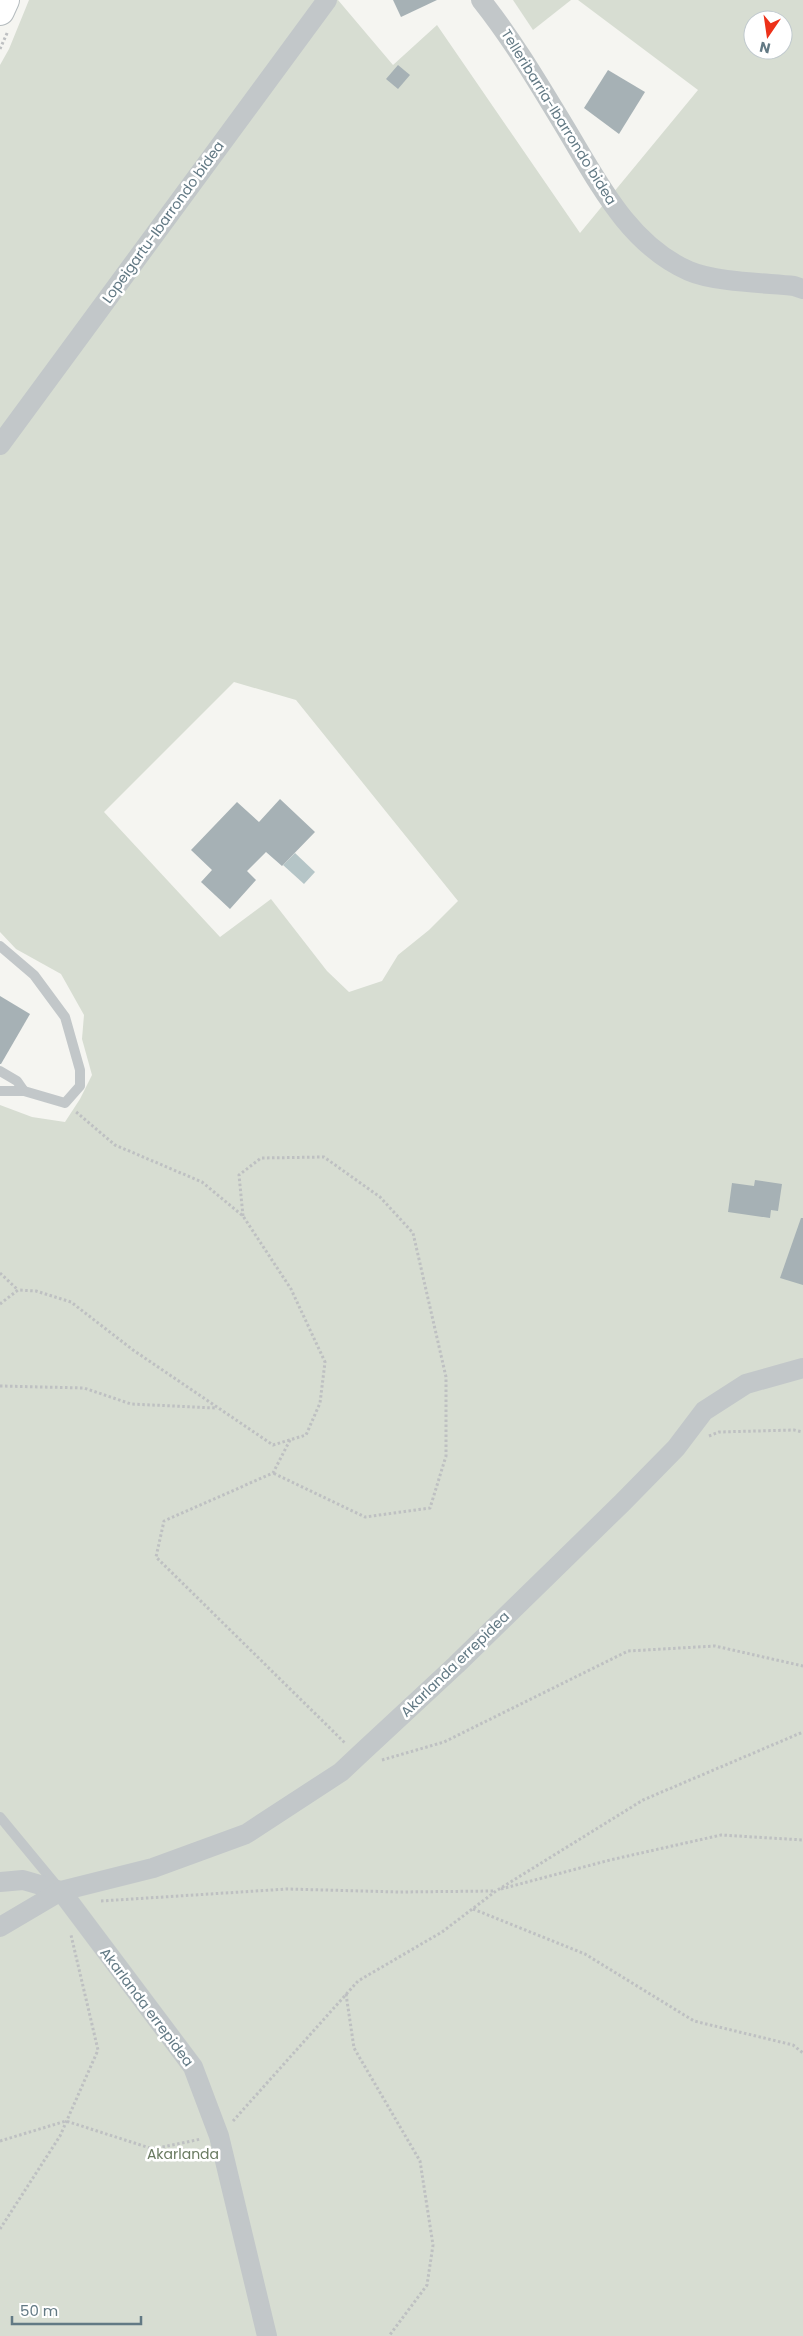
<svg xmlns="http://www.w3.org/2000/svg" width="803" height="2336" viewBox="0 0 803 2336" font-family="Poppins,sans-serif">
<rect width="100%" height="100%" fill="#f5f5f1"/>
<g fill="#d7ddd2" fill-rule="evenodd">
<path d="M29,0H338L393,65L437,25L580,233L698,90L578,0H803V2336H0V1105L32,1117L65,1122L80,1099L92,1075L82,1039L84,1015L61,974L16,949L0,932V65L9,49ZM753,20H783V50H753ZM234,682L296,700L458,901L429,930L398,955L382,981L349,992L327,971L271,899L220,937L104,812Z"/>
<polygon points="513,0 571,0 533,30"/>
</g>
<polygon fill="#b5c5c7" points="295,853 315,872 304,884 283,865"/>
<g fill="#a6b1b5">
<polygon points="393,0 437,0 401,17"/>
<polygon points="398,65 410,75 398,89 386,79"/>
<polygon points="608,70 645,92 619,134 584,108"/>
<polygon points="280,799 315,832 282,866 266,852 247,871 256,880 230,909 201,882 212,870 191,850 237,802 259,822"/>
<polygon points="0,996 30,1014 1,1064 0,1064"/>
<polygon points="755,1180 782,1184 778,1211 771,1210 770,1218 728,1212 732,1183 754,1186"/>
<polygon points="801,1218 803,1218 803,1285 780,1278"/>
</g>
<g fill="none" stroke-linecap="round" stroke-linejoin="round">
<defs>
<polyline id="secondary" points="0,11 5,0"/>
</defs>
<use href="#secondary" stroke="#b4bbbe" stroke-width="30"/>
<g stroke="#bec0c2" stroke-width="3" stroke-dasharray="2.5 2.5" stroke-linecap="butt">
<polyline points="0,49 8,31"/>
<polyline points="243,1216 239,1175 261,1158 324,1157 380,1197 413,1233 446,1377 446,1456 430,1508 365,1517 273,1473"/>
<polyline points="0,1273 18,1290"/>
<polyline points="0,1304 18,1290 36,1291 71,1302 133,1350 273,1445 306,1435 320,1403 325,1362 291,1289 243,1216 202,1182 115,1145 75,1111"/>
<polyline points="0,1386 84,1388 131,1404 215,1408"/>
<polyline points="709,1436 719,1432 794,1430 803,1432"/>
<polyline points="290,1440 273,1473 164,1521 156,1557 346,1744"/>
<polyline points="382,1760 444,1742 628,1651 715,1646 803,1666"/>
<polyline points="501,1889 610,1860 721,1835 803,1840"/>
<polyline points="101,1901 287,1889 399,1892 495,1891"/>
<polyline points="473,1909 585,1954 694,2021 793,2045 803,2053"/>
<polyline points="346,1994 354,2048 420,2161 433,2245 427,2285 389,2336"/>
<polyline points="233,2121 358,1981 442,1932 496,1891 643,1800 803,1732"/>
<polyline points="0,2141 66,2121 153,2149 201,2139"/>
<polyline points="0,2229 60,2136 98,2050 71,1935"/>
</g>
<g stroke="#c2c7c9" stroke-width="10">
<polyline points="0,946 34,975 65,1017 80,1070 80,1086 65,1103 24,1091 0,1091"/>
<polyline points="0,1071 17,1081 24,1091"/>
<polyline points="0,1817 57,1886"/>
</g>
<g stroke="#c2c7c9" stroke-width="20">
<path d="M481,0C512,39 537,81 563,124C596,178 627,244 689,271C714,282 766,283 794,286L803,289"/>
<polyline points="0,445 327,0"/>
<polyline points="0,1882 23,1880 61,1891 153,1868 246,1834 341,1772 358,1756 456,1665 622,1503 676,1448 704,1411 746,1384 803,1368"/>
<polyline points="0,1927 61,1891 193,2067 219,2136 267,2336"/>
</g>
<use href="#secondary" stroke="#fff" stroke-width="28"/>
</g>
<g text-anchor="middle" stroke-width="5" stroke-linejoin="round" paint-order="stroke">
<g font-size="14" fill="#627984" stroke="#fff">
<text transform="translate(559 117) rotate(58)" y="5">Telleribarria-Ibarrondo bidea</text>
<text transform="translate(163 222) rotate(-54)" y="5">Lopeigartu-Ibarrondo bidea</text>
<text transform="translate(455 1664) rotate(-44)" y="5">Akarlanda errepidea</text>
<text transform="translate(147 2007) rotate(53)" y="5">Akarlanda errepidea</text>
</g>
<g font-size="14" fill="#6a7b61" stroke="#fff">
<text x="183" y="2159">Akarlanda</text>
</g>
</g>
<g transform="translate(768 35) rotate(193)"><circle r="24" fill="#ffffff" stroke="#c0c9ce"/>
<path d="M0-4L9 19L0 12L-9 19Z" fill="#ed3119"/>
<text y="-8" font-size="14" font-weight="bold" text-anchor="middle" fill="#627984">N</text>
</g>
<path d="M12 2316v8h129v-8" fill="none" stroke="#627984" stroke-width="2.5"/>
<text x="20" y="2316" font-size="15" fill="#627984" stroke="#ffffff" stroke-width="4" paint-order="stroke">50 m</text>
</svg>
